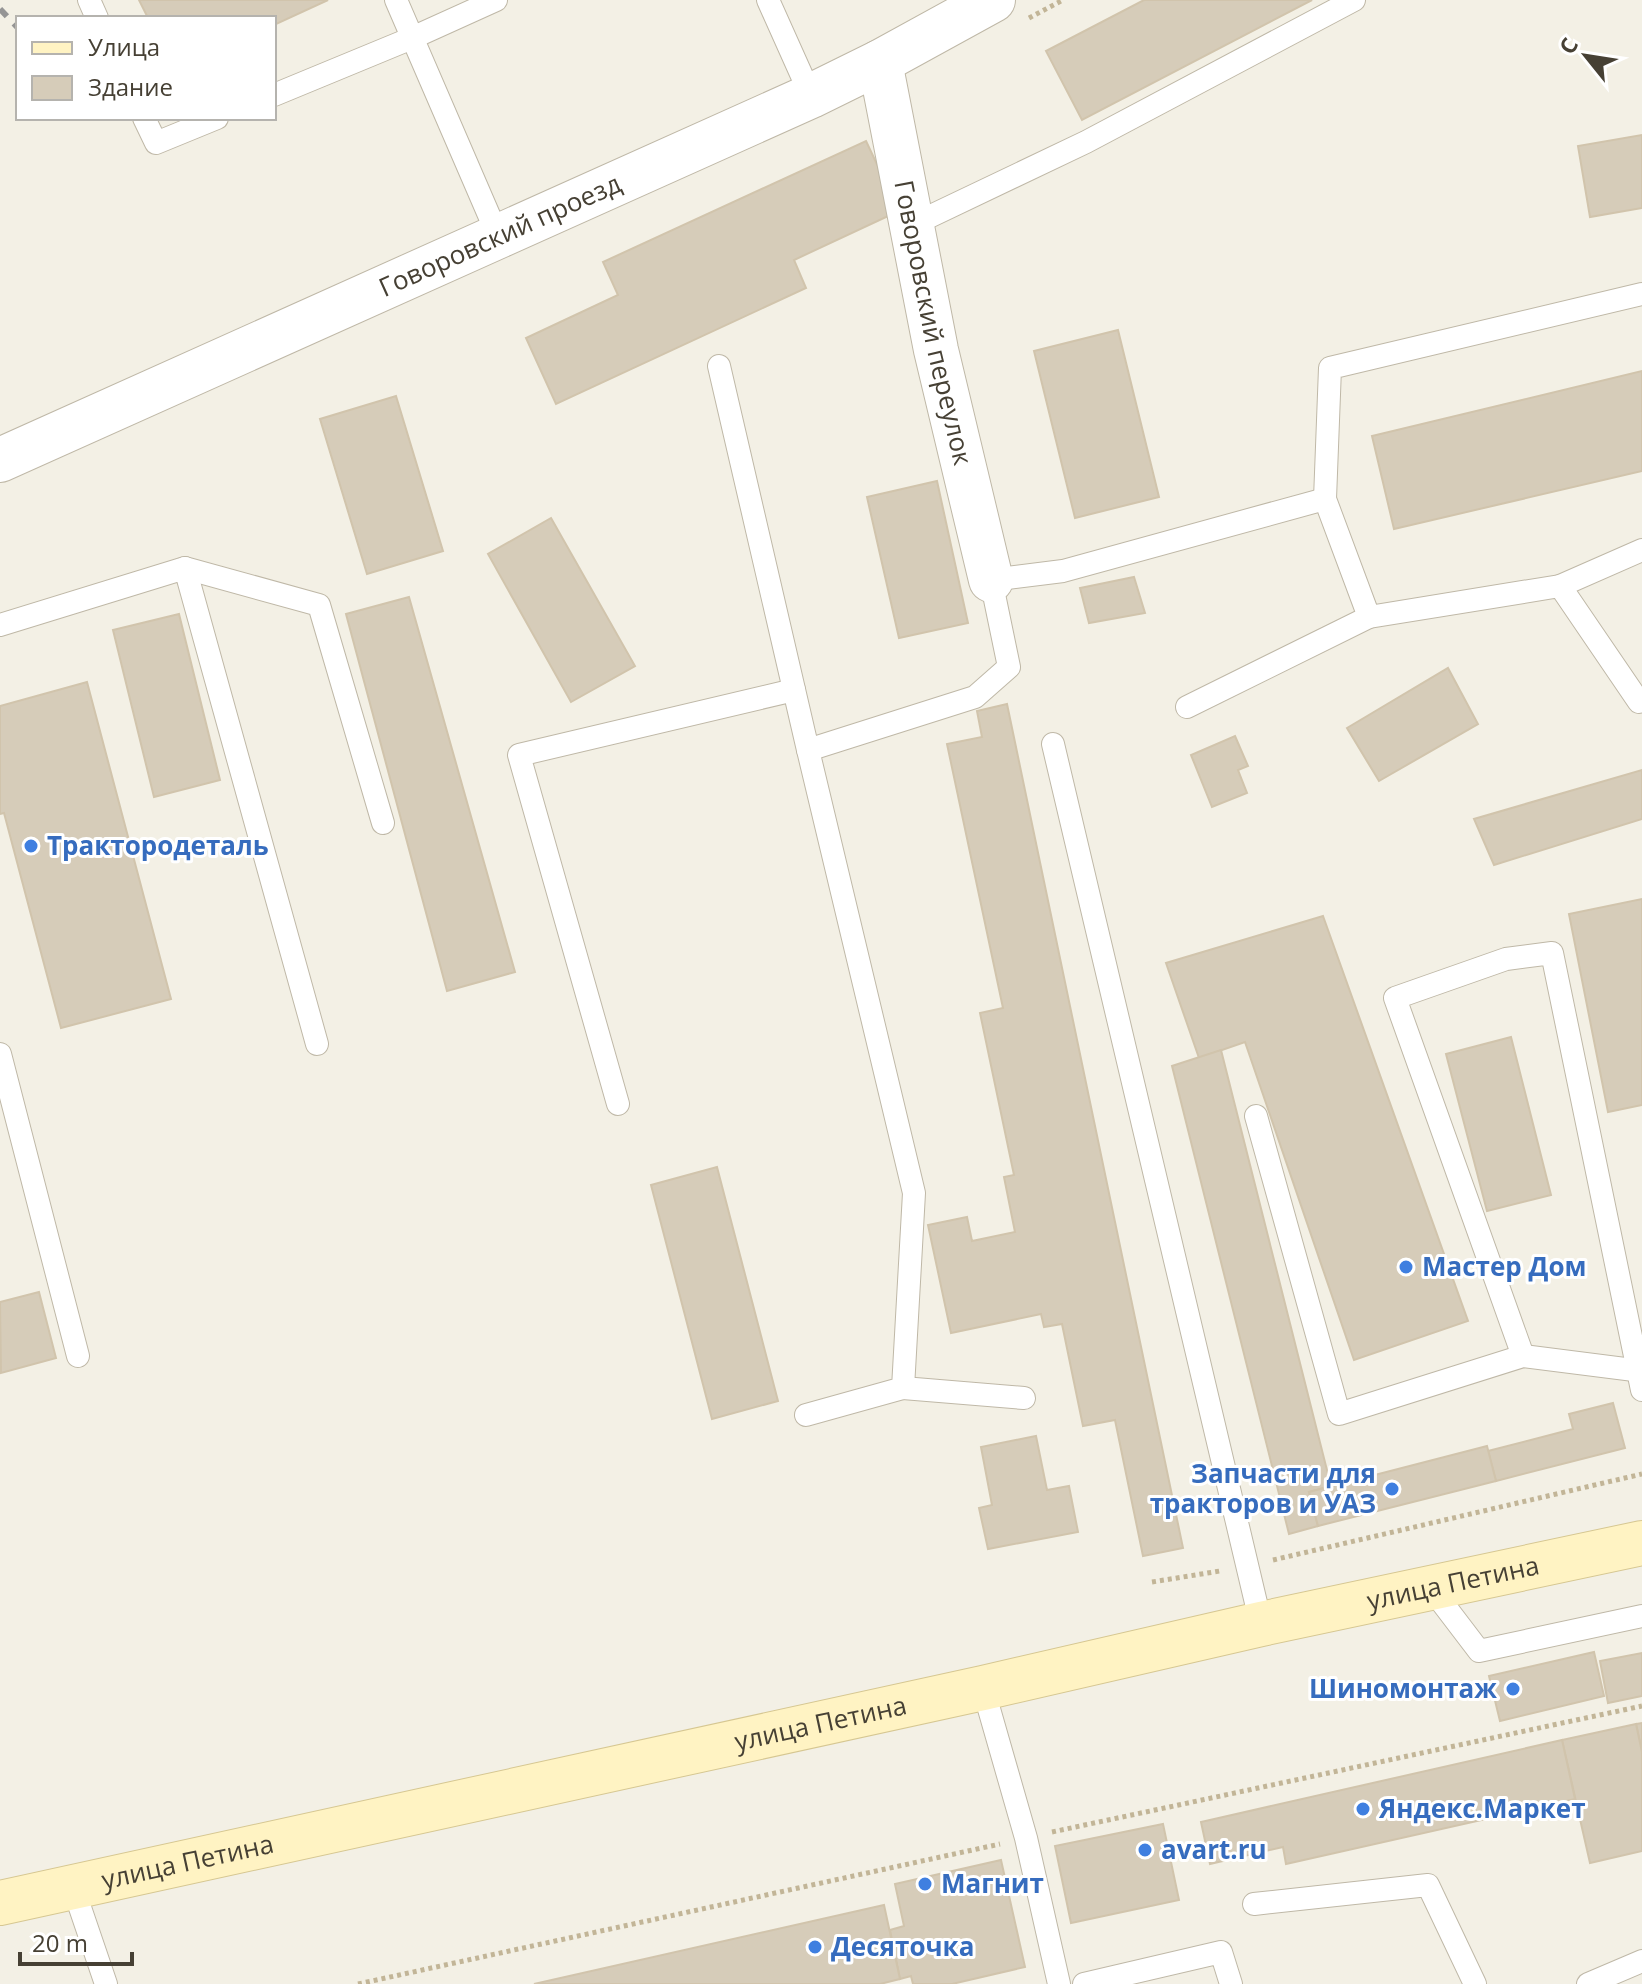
<svg xmlns="http://www.w3.org/2000/svg" width="1642" height="1984" viewBox="0 0 1642 1984" font-family="'Open Sans',sans-serif">
<rect width="100%" height="100%" fill="#f3f0e5"/>
<g fill="#d6ccb9" stroke="#d1c4ac" stroke-width="2">
<polygon points="139,0 328,0 274,25 274,18 148,18"/>
<polygon points="1144,0 1312,0 1082,120 1046,51"/>
<polygon points="1642,135 1642,208 1590,217 1578,146"/>
<polygon points="866,141 899,211 794,260 806,288 556,404 526,338 618,295 603,262"/>
<polygon points="1118,330 1159,497 1075,518 1034,351"/>
<polygon points="1642,371 1642,471 1394,529 1372,436"/>
<polygon points="396,396 443,551 367,574 320,419"/>
<polygon points="937,481 968,623 899,638 867,497"/>
<polygon points="551,518 635,666 571,702 488,554"/>
<polygon points="1134,577 1145,613 1089,623 1080,588"/>
<polygon points="409,597 515,972 447,991 346,614"/>
<polygon points="179,614 220,780 154,797 113,630"/>
<polygon points="1448,668 1478,724 1379,781 1347,728"/>
<polygon points="87,682 171,999 61,1028 4,813 0,814 0,706"/>
<polygon points="1007,704 1183,1548 1143,1556 1115,1420 1083,1426 1062,1324 1044,1327 1041,1314 951,1333 928,1225 967,1217 972,1241 1015,1232 1004,1177 1014,1175 980,1013 1003,1008 947,744 982,737 977,711"/>
<polygon points="1235,736 1248,766 1238,770 1247,793 1212,807 1191,755"/>
<polygon points="1642,770 1642,819 1494,865 1474,819"/>
<polygon points="1642,899 1642,1105 1608,1112 1569,914"/>
<polygon points="1323,916 1468,1321 1354,1360 1245,1042 1199,1058 1166,963"/>
<polygon points="1511,1037 1551,1195 1487,1211 1446,1054"/>
<polygon points="1221,1050 1331,1486 1309,1492 1318,1526 1289,1534 1172,1066"/>
<polygon points="717,1167 778,1401 712,1419 651,1185"/>
<polygon points="39,1292 56,1358 1,1373 0,1302"/>
<polygon points="1613,1403 1625,1448 1496,1481 1488,1451 1573,1429 1569,1414"/>
<polygon points="1036,1436 1047,1490 1069,1486 1078,1532 988,1549 979,1508 992,1505 981,1447"/>
<polygon points="1487,1446 1496,1481 1318,1526 1309,1492"/>
<polygon points="1594,1652 1604,1696 1500,1721 1489,1676"/>
<polygon points="1642,1653 1642,1696 1608,1703 1600,1661"/>
<polygon points="1642,1723 1642,1752 1636,1724"/>
<polygon points="1636,1724 1642,1752 1642,1851 1590,1863 1562,1740"/>
<polygon points="1562,1740 1575,1799 1286,1864 1283,1847 1210,1864 1201,1822"/>
<polygon points="1163,1824 1179,1900 1071,1923 1055,1846"/>
<polygon points="1001,1860 1025,1967 952,1984 913,1984 911,1976 900,1979 890,1930 904,1926 895,1884"/>
<polygon points="884,1905 900,1979 880,1984 534,1984"/>
</g>
<g fill="none" stroke-linecap="round" stroke-linejoin="round">
<defs>
<g id="lane">
<polyline points="89,0 97,18"/>
<polyline points="396,0 498,236"/>
<polyline points="768,0 811,96"/>
<polyline points="274,95 412,38 496,0"/>
<polyline points="144,118 156,143 217,118"/>
<polyline points="912,225 1086,142 1354,0"/>
<polyline points="1642,294 1330,368 1325,499 1369,617 1560,586 1639,702 1642,701"/>
<polyline points="719,366 808,750"/>
<polyline points="185,568 319,605 383,823"/>
<polyline points="1560,586 1642,550"/>
<polyline points="0,625 185,568 317,1044"/>
<polyline points="1187,707 1369,617"/>
<polyline points="1053,744 1261,1624"/>
<polyline points="0,1054 78,1356"/>
<polyline points="618,1104 519,755 794,690"/>
<polyline points="1256,1116 1339,1414 1523,1356 1642,1371"/>
<polyline points="1523,1356 1395,998 1506,959 1552,953 1642,1390"/>
<polyline points="903,1388 1024,1398"/>
<polyline points="806,1415 903,1388 914,1193 808,750 975,697 1009,667 991,580 1063,571 1325,499"/>
<polyline points="1431,1588 1479,1651 1642,1616"/>
<polyline points="983,1688 1026,1838 1059,1984"/>
<polyline points="73,1887 106,1984"/>
<polyline points="1254,1904 1428,1885 1475,1984"/>
<polyline points="1084,1984 1221,1952 1231,1984"/>
<polyline points="1588,1984 1642,1961"/>
</g>
<g id="street">
<path id="s1" d="M880,62L936,350L991,580"/>
<path id="s2" d="M0,460L811,96L880,62L993,0"/>
</g>
<g id="secondary">
<path id="s3" d="M0,1903L983,1688L1261,1624L1642,1543"/>
</g>
</defs>
<use href="#lane" stroke="#bfb8a7" stroke-width="24"/>
<use href="#street" stroke="#bfb8a7" stroke-width="46"/>
<use href="#secondary" stroke="#d6c792" stroke-width="46"/>
<g stroke="#c2b597" stroke-width="5" stroke-dasharray="4 4" stroke-linecap="butt">
<polyline points="1029,18 1063,0"/>
<polyline points="1273,1560 1642,1474"/>
<polyline points="1152,1582 1220,1571"/>
<polyline points="1052,1832 1642,1706"/>
<polyline points="358,1984 1000,1844"/>
</g>
<use href="#lane" stroke="#fff" stroke-width="22"/>
<use href="#street" stroke="#fff" stroke-width="44"/>
<use href="#secondary" stroke="#fff3c3" stroke-width="44"/>
<polyline stroke="#959595" stroke-width="6" stroke-dasharray="10 10" stroke-linecap="butt" points="0,9 18,28"/>
</g>
<g fill="#3f7fe0" stroke="#fff" stroke-width="3">
<circle cx="31" cy="846" r="8"/>
<circle cx="1406" cy="1267" r="8"/>
<circle cx="1392" cy="1489" r="8"/>
<circle cx="1513" cy="1689" r="8"/>
<circle cx="1363" cy="1809" r="8"/>
<circle cx="1145" cy="1850" r="8"/>
<circle cx="925" cy="1884" r="8"/>
<circle cx="815" cy="1947" r="8"/>
</g>
<g text-anchor="middle" stroke-width="6" stroke-linejoin="round" paint-order="stroke">
<g font-size="26" fill="#464034" stroke="#fff">
<text dy="9" stroke="none"><textPath href="#s2" startOffset="548">Говоровский проезд</textPath></text>
<text dy="9" stroke="none"><textPath href="#s1" startOffset="266">Говоровский переулок</textPath></text>
<text dy="9" stroke="none"><textPath href="#s3" startOffset="1488">улица Петина</textPath></text>
<text dy="9" stroke="none"><textPath href="#s3" startOffset="840">улица Петина</textPath></text>
<text dy="9" stroke="none"><textPath href="#s3" startOffset="192">улица Петина</textPath></text>
</g>
<g font-size="26" font-weight="bold" fill="#366cbe" stroke="#fff" text-anchor="start">
<text x="47" y="855">Трактородеталь</text>
<text x="1422" y="1276">Мастер Дом</text>
<text x="1376" y="1483" text-anchor="end">Запчасти для<tspan x="1376" dy="30">тракторов и УАЗ</tspan></text>
<text x="1497" y="1698" text-anchor="end">Шиномонтаж</text>
<text x="1379" y="1818">Яндекс.Маркет</text>
<text x="1161" y="1859">avart.ru</text>
<text x="941" y="1893">Магнит</text>
<text x="831" y="1956">Десяточка</text>
</g>
</g>
<rect x="16" y="16" width="260" height="104" fill="#ffffff" stroke="#b5b3ae" stroke-width="2"/>
<rect x="32" y="42" width="40" height="12" fill="#fff3c3" stroke="#b5b3ae" stroke-width="2"/>
<text x="88" y="56" font-size="24" fill="#464034">Улица</text>
<rect x="32" y="76" width="40" height="24" fill="#d6ccb9" stroke="#b5b3ae" stroke-width="2"/>
<text x="88" y="96" font-size="24" fill="#464034">Здание</text>
<g transform="translate(1586 56) rotate(300)" stroke="#ffffff" stroke-width="6" paint-order="stroke">
<path d="M0-6L14 30L0 20L-14 30Z" fill="#464034"/>
<text y="-12" font-size="22" font-weight="bold" text-anchor="middle" fill="#464034">С</text>
</g>
<path d="M20 1952v12h112v-12" fill="none" stroke="#464034" stroke-width="4"/>
<text x="32" y="1952" font-size="24" fill="#464034" stroke="#ffffff" stroke-width="6" paint-order="stroke">20 m</text>
</svg>
